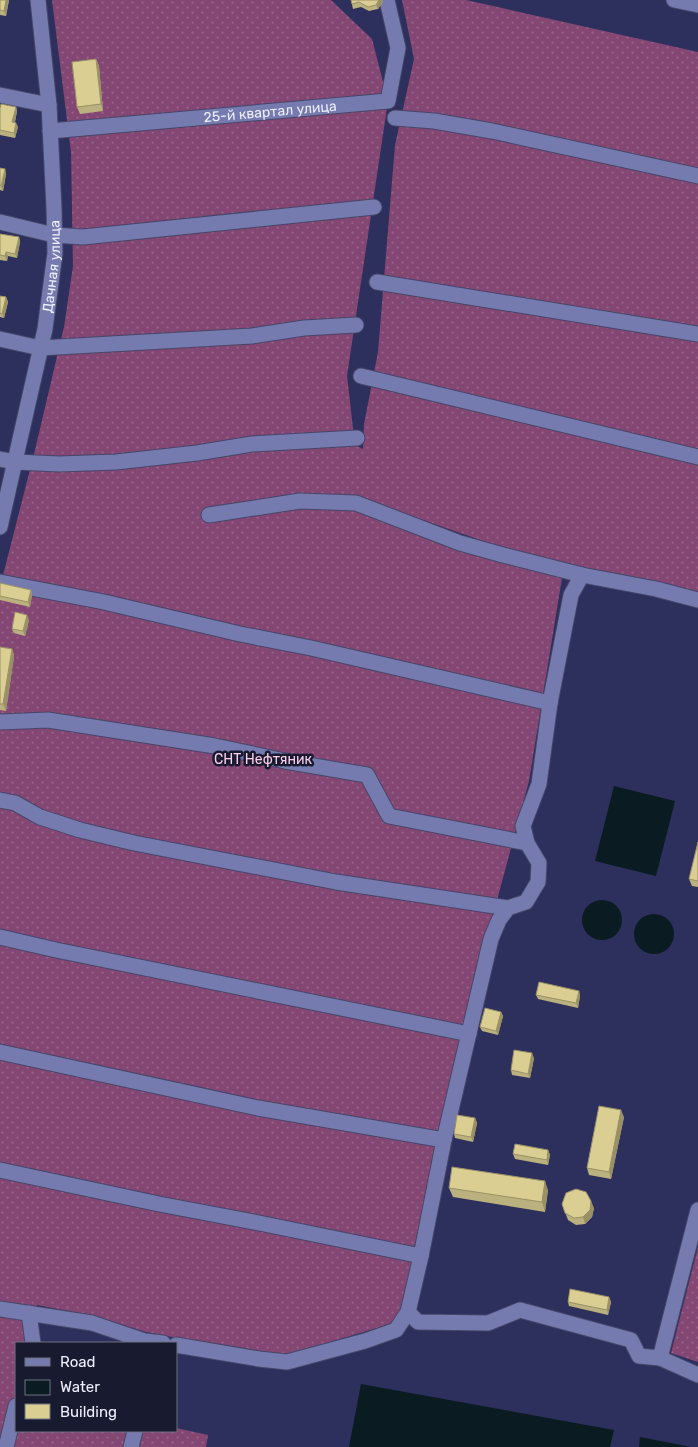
<svg xmlns="http://www.w3.org/2000/svg" width="698" height="1447" viewBox="0 0 698 1447" font-family="Rubik,sans-serif">
<defs>
<pattern id="grass-dots" width="8" height="8" patternUnits="userSpaceOnUse" patternTransform="scale(1.25)"><rect width="8" height="8" fill="#844773"/><path d="M2 2h.1M6 6h.1" fill="none" stroke="#966288" stroke-width="1.8" stroke-linecap="round"/></pattern>
</defs>
<rect width="100%" height="100%" fill="#2d2f5d"/>
<g fill="url(#grass-dots)">
<polygon points="52,0 331,0 372,39 388,101 347,376 355,445 363,449 364,424 378,352 395,145 414,59 402,0 466,0 698,52 698,594 583,569 506,549 363,499 354,510 420,536 562,578 529,781 478,971 403,1307 390,1324 287,1355 259,1354 146,1332 95,1316 37,1305 38,1343 16,1343 16,1431 176,1431 176,1428 208,1435 206,1447 0,1447 0,587 34,454 64,327 73,266 71,152"/>
<polygon points="698,1247 698,1362 671,1353"/>
</g>
<g fill="#0a1c21">
<polygon points="614,786 675,801 656,876 595,861"/>
<circle cx="602" cy="920" r="20"/>
<circle cx="654" cy="934" r="20"/>
<polygon points="361,1384 614,1430 610,1447 349,1447"/>
<polygon points="640,1437 691,1447 639,1447"/>
</g>
<g fill="none" stroke-linecap="round" stroke-linejoin="round">
<defs>
<g id="minor">
<polyline points="674,0 698,5"/>
<polyline points="0,95 49,105"/>
<polyline points="395,118 434,121 492,131 698,176"/>
<path id="s1" d="M50,131L388,101L398,48L387,0"/>
<polyline points="0,222 54,235 83,237 374,207"/>
<polyline points="377,282 698,334"/>
<polyline points="0,339 40,348 252,336 304,328 356,325"/>
<polyline points="361,376 698,457"/>
<polyline points="0,459 15,462 59,464 116,462 197,453 252,444 357,438"/>
<polyline points="209,515 300,501 356,503 460,543 503,555 582,575 656,589 698,600"/>
<path id="s2" d="M0,527L45,329L55,253L54,208L49,105L38,0"/>
<polyline points="0,582 104,602 240,634 311,648 550,703"/>
<polyline points="0,722 48,720 215,746 285,761 367,775 389,816 527,843"/>
<polyline points="0,800 15,803 40,817 80,830 134,843 336,882 508,908"/>
<polyline points="0,937 56,950 469,1034"/>
<polyline points="0,1052 258,1108 444,1140"/>
<polyline points="0,1170 159,1204 259,1223 421,1256"/>
<polyline points="0,1309 92,1323 145,1341 163,1343"/>
<polyline points="408,1312 418,1322 488,1323 520,1310 631,1340 639,1356 660,1358 698,1375"/>
<polyline points="29,1313 33,1343"/>
<polyline points="176,1345 259,1359 287,1362 365,1341 396,1330 408,1312 421,1256 444,1140 491,939 499,920 508,908 526,902 538,882 539,863 527,843 523,826 539,784 550,703 571,595 582,575"/>
<polyline points="660,1358 698,1210"/>
<polyline points="6,1447 16,1406"/>
<polyline points="131,1447 135,1431"/>
</g>
</defs>
<use href="#minor" stroke="#464669" stroke-width="17"/>
<use href="#minor" stroke="#757baf" stroke-width="15"/>
</g>
<g fill="#bbb17e">
<polygon points="0,0 9,0 6,16 0,15"/>
<polygon points="351,0 382,0 383,2 378,9 369,11 361,7 353,9"/>
<polygon points="96,59 99,66 103,111 80,114 77,107"/>
<polygon points="16,107 17,111 15,122 18,127 15,138 0,135 0,108"/>
<polygon points="0,168 5,169 6,174 3,191 0,190"/>
<polygon points="0,234 19,237 20,242 17,258 8,256 7,261 0,260"/>
<polygon points="0,296 6,297 8,302 4,318 0,317"/>
<polygon points="0,583 31,590 32,595 30,607 0,600"/>
<polygon points="29,620 25,636 14,633 12,629"/>
<polygon points="0,647 12,649 14,656 6,711 0,710"/>
<polygon points="698,842 698,887 692,886 689,879"/>
<polygon points="579,991 580,996 578,1008 538,999 536,995"/>
<polygon points="501,1012 503,1016 498,1035 482,1031 480,1027"/>
<polygon points="534,1058 530,1078 512,1075 511,1070"/>
<polygon points="624,1117 611,1179 589,1175 587,1168"/>
<polygon points="475,1118 477,1123 473,1142 455,1138 454,1134"/>
<polygon points="548,1150 550,1155 548,1165 515,1159 513,1154"/>
<polygon points="449,1188 548,1190 545,1212 453,1197"/>
<polygon points="562,1204 594,1208 592,1217 585,1224 576,1225 568,1220"/>
<polygon points="609,1297 611,1302 608,1315 569,1306 568,1302"/>
</g>
<g fill="#999066">
<polygon points="6,0 9,0 6,16 4,11"/>
<polygon points="379,0 382,0 383,2 378,9 376,5"/>
<polygon points="96,59 99,66 103,111 101,104"/>
<polygon points="16,107 17,111 14,127 12,122"/>
<polygon points="16,123 18,127 15,138 14,133"/>
<polygon points="5,169 6,174 3,191 1,186"/>
<polygon points="19,237 20,242 17,258 15,254"/>
<polygon points="6,252 8,256 7,261 5,256"/>
<polygon points="6,297 8,302 4,318 2,314"/>
<polygon points="31,590 32,595 30,607 28,602"/>
<polygon points="27,615 29,620 25,636 23,631"/>
<polygon points="12,649 14,656 6,711 3,704"/>
<polygon points="579,991 580,996 578,1008 576,1003"/>
<polygon points="501,1012 503,1016 498,1035 496,1031"/>
<polygon points="532,1053 534,1058 530,1078 528,1074"/>
<polygon points="621,1110 624,1117 611,1179 609,1172"/>
<polygon points="475,1118 477,1123 473,1142 471,1137"/>
<polygon points="548,1150 550,1155 548,1165 547,1160"/>
<polygon points="545,1181 548,1190 545,1212 542,1202"/>
<polygon points="591,1201 594,1208 592,1217 585,1224 583,1217"/>
<polygon points="609,1297 611,1302 608,1315 607,1310"/>
</g>
<g fill="#dace92" stroke="#999066">
<polygon points="0,0 6,0 4,11 0,10"/>
<polygon points="351,0 379,0 376,5 368,7 359,2 352,4"/>
<polygon points="96,59 101,104 77,107 72,62"/>
<polygon points="1,104 16,107 12,122 16,123 14,133 0,130 0,108"/>
<polygon points="0,168 5,169 1,186 0,186"/>
<polygon points="0,234 19,237 15,254 6,252 5,256 0,255"/>
<polygon points="0,296 6,297 2,314 0,313"/>
<polygon points="0,583 31,590 28,602 0,596"/>
<polygon points="15,612 27,615 23,631 12,629"/>
<polygon points="0,647 12,649 3,704 0,704"/>
<polygon points="698,842 698,881 689,879"/>
<polygon points="539,982 579,991 576,1003 536,995"/>
<polygon points="485,1008 501,1012 496,1031 480,1027"/>
<polygon points="514,1050 532,1053 528,1074 511,1070"/>
<polygon points="599,1106 621,1110 609,1172 587,1168"/>
<polygon points="457,1115 475,1118 471,1137 454,1134"/>
<polygon points="515,1144 548,1150 547,1160 513,1154"/>
<polygon points="452,1167 545,1181 542,1202 449,1188"/>
<polygon points="576,1189 586,1192 591,1201 590,1210 583,1217 574,1218 565,1213 562,1204 566,1193"/>
<polygon points="570,1289 609,1297 607,1310 568,1302"/>
</g>
<g text-anchor="middle" stroke-width="5" stroke-linejoin="round" paint-order="stroke">
<g font-size="14" fill="#eff0fc" stroke="#181a2f">
<text dy="5" stroke="none"><textPath href="#s1" startOffset="221">25-й квартал улица</textPath></text>
<text dy="5" stroke="none"><textPath href="#s2" startOffset="266">Дачная улица</textPath></text>
</g>
<g font-size="14" fill="#fccfed" stroke="#181a2f">
<text x="263" y="764">СНТ Нефтяник</text>
</g>
</g>
<rect x="15" y="1342" width="162" height="90" fill="#181a2f" stroke="#6e7081"/>
<rect x="25" y="1358" width="25" height="8" fill="#757baf" stroke="#6e7081"/>
<text x="60" y="1367" font-size="15" fill="#eff0fc">Road</text>
<rect x="25" y="1380" width="25" height="15" fill="#0a1c21" stroke="#6e7081"/>
<text x="60" y="1392" font-size="15" fill="#eff0fc">Water</text>
<rect x="25" y="1404" width="25" height="15" fill="#dace92" stroke="#6e7081"/>
<text x="60" y="1417" font-size="15" fill="#eff0fc">Building</text>
</svg>
